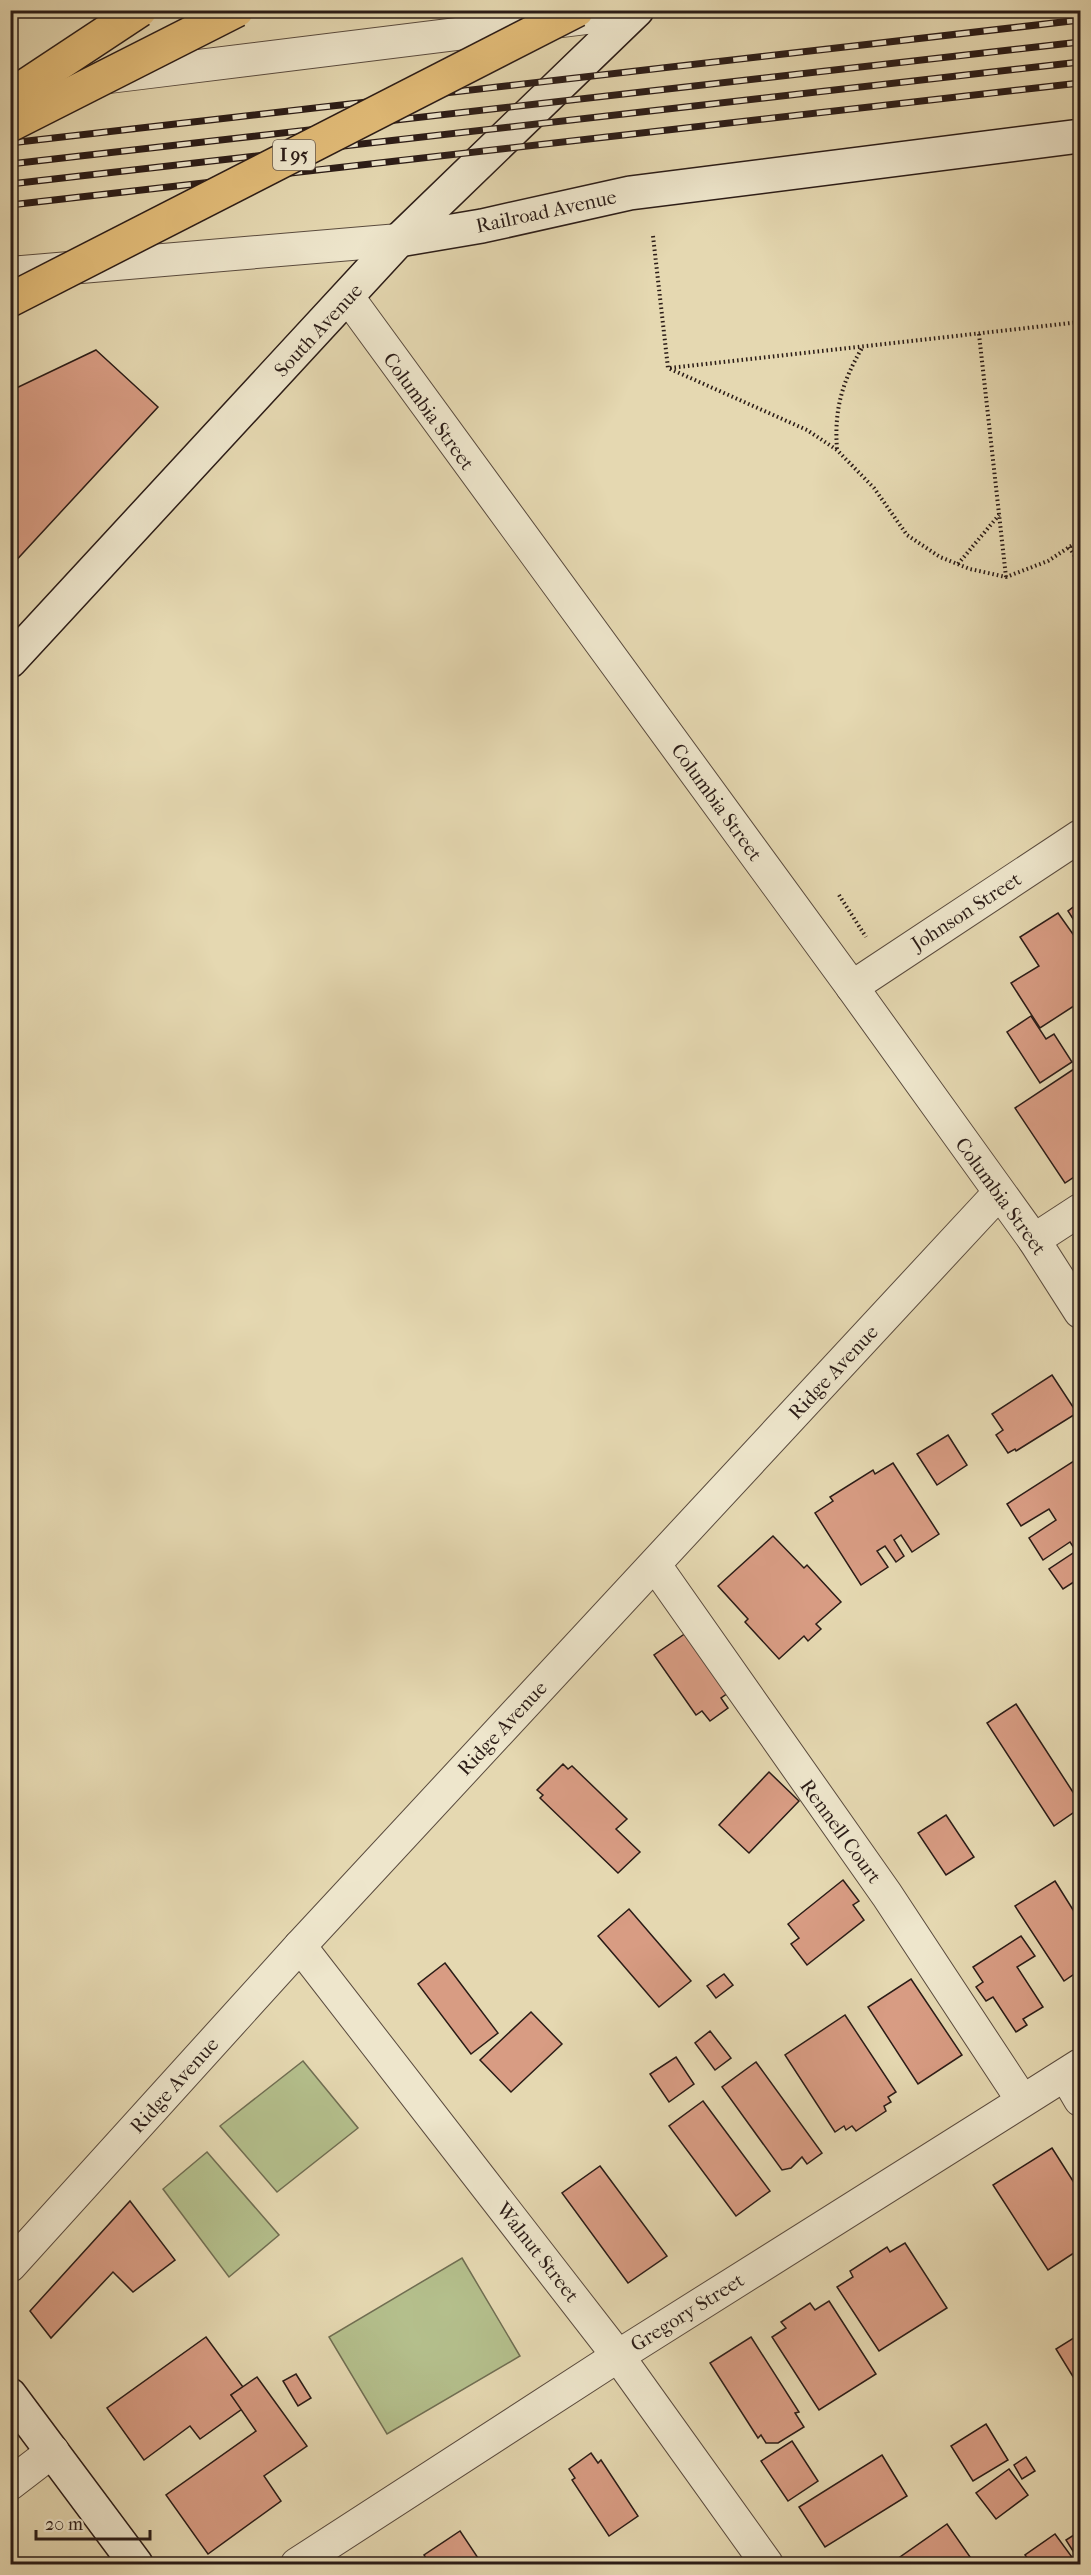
<svg xmlns="http://www.w3.org/2000/svg" width="1091" height="2575" viewBox="0 0 1091 2575" font-family="'IM FELL French Canon',serif">
<rect width="100%" height="100%" fill="#e5d8b1"/>
<filter id="stains"><feTurbulence type="fractalNoise" baseFrequency=".00333" numOctaves="4"/><feColorMatrix values="0 0 0 0 .2 0 0 0 0 .09 0 0 0 0 .02 0 0 0 .5 -.17"/></filter>
<radialGradient id="worn" r=".72"><stop offset=".6" stop-color="#630" stop-opacity="0"/><stop offset="1" stop-color="#630" stop-opacity=".3"/></radialGradient>
<g fill="#b4bf8c" stroke="#706e52" stroke-width="1.5">
<polygon points="303,2061 358,2128 277,2192 220,2126"/>
<polygon points="207,2152 279,2235 229,2277 163,2189"/>
<polygon points="462,2258 520,2356 387,2434 329,2337"/>
</g>
<g fill="#d89c83" stroke="#2b1c17" stroke-width="1.5">
<polygon points="96,350 158,407 10,567 10,391"/>
<polygon points="1080,902 1080,930 1068,911"/>
<polygon points="1058,913 1080,944 1080,1002 1040,1028 1011,983 1039,966 1020,937"/>
<polygon points="1031,1016 1046,1039 1054,1034 1072,1062 1040,1083 1007,1032"/>
<polygon points="1080,1065 1080,1173 1065,1183 1015,1108"/>
<polygon points="1052,1375 1077,1413 1016,1451 1015,1449 1008,1453 996,1435 1003,1430 992,1414"/>
<polygon points="948,1435 967,1465 937,1485 917,1454"/>
<polygon points="1080,1457 1080,1578 1063,1589 1049,1569 1076,1551 1070,1542 1043,1560 1029,1538 1056,1520 1049,1509 1021,1526 1007,1504"/>
<polygon points="893,1463 939,1534 912,1552 901,1535 894,1540 904,1556 896,1562 885,1546 877,1551 888,1567 861,1585 815,1513 833,1501 830,1497 873,1470 875,1474"/>
<polygon points="773,1536 804,1568 807,1565 841,1602 816,1624 821,1629 808,1641 804,1636 779,1659 745,1622 748,1619 718,1586"/>
<polygon points="686,1633 728,1693 721,1698 728,1708 710,1721 702,1711 696,1715 654,1655"/>
<polygon points="1016,1704 1080,1803 1080,1808 1054,1826 987,1723"/>
<polygon points="563,1764 568,1769 572,1766 627,1819 616,1829 640,1852 618,1873 540,1798 543,1795 537,1790"/>
<polygon points="769,1772 799,1801 749,1853 719,1825"/>
<polygon points="946,1815 974,1857 946,1875 918,1833"/>
<polygon points="843,1880 859,1901 853,1905 864,1920 807,1965 791,1944 799,1938 788,1924"/>
<polygon points="1055,1881 1080,1921 1080,1970 1064,1981 1015,1906"/>
<polygon points="629,1909 691,1981 659,2007 598,1936"/>
<polygon points="1021,1936 1035,1956 1017,1967 1043,2007 1023,2019 1027,2025 1016,2032 993,1997 986,2001 976,1987 983,1982 973,1967"/>
<polygon points="445,1963 498,2033 471,2054 418,1984"/>
<polygon points="724,1974 733,1985 716,1998 707,1986"/>
<polygon points="911,1979 962,2055 918,2084 868,2007"/>
<polygon points="531,2012 562,2044 511,2092 480,2060"/>
<polygon points="845,2015 896,2092 888,2097 891,2102 884,2106 886,2111 856,2131 852,2126 846,2130 844,2126 835,2132 785,2055"/>
<polygon points="710,2031 731,2058 715,2070 695,2043"/>
<polygon points="676,2057 694,2084 669,2102 650,2074"/>
<polygon points="756,2062 822,2153 807,2164 802,2157 791,2168 782,2170 722,2087"/>
<polygon points="703,2101 770,2191 736,2216 669,2126"/>
<polygon points="1052,2148 1080,2192 1080,2249 1048,2270 993,2185"/>
<polygon points="600,2166 667,2256 628,2283 562,2193"/>
<polygon points="130,2201 175,2260 133,2292 113,2272 51,2338 30,2311"/>
<polygon points="905,2243 947,2308 879,2351 837,2287 853,2277 850,2271 887,2247 890,2252"/>
<polygon points="829,2301 876,2374 819,2410 772,2337 786,2328 781,2322 810,2303 815,2310"/>
<polygon points="1080,2334 1080,2388 1056,2349"/>
<polygon points="206,2337 243,2387 231,2395 242,2409 200,2439 190,2426 144,2460 107,2408"/>
<polygon points="751,2337 799,2412 795,2413 804,2427 778,2443 766,2443 761,2435 758,2438 710,2363"/>
<polygon points="296,2374 311,2398 298,2406 283,2381"/>
<polygon points="257,2377 307,2446 264,2476 281,2501 208,2554 166,2495 256,2431 231,2395"/>
<polygon points="986,2424 1008,2460 973,2481 951,2446"/>
<polygon points="792,2441 818,2481 788,2501 761,2461"/>
<polygon points="591,2453 598,2463 601,2460 638,2516 609,2536 572,2480 575,2478 569,2469"/>
<polygon points="882,2455 907,2496 825,2547 799,2507"/>
<polygon points="1026,2457 1035,2471 1022,2479 1014,2465"/>
<polygon points="1009,2469 1028,2495 996,2519 976,2493"/>
<polygon points="947,2524 975,2564 890,2564"/>
<polygon points="460,2531 482,2564 430,2564 424,2555"/>
<polygon points="1080,2531 1080,2559 1078,2559 1066,2540"/>
<polygon points="1055,2534 1077,2564 1032,2564 1025,2555"/>
</g>
<g fill="none" stroke-linecap="round" stroke-linejoin="round">
<defs>
<g id="street">
<polyline points="109,77 635,12"/>
<polyline points="10,273 399,240"/>
<polyline points="348,297 852,987 1034,1240 1080,1312"/>
<polyline points="852,987 1080,836"/>
<polyline points="1034,1240 1080,1210"/>
<polyline points="655,1565 887,1895 1022,2100"/>
<polyline points="300,1946 618,2356 767,2564"/>
<polyline points="1066,2076 1080,2100"/>
<polyline points="10,2266 300,1946 999,1193"/>
<polyline points="10,2484 53,2451"/>
<polyline points="297,2564 618,2356 1080,2065"/>
</g>
<g id="secondary">
<polyline points="399,240 482,226 630,193 1080,136"/>
<polyline points="10,661 399,240 637,10"/>
<polyline points="10,2395 136,2564"/>
</g>
</defs>
<use href="#street" stroke="#5a4b3e" stroke-width="34"/>
<use href="#secondary" stroke="#2b1c17" stroke-width="36"/>
<g stroke="#2b1c17" stroke-width="4" stroke-dasharray="1.5 3" stroke-linecap="butt">
<polyline points="653,236 668,368 807,430 837,450 874,488 907,535 940,557 970,569 1006,577 1048,561 1080,540"/>
<polyline points="979,334 1006,577"/>
<polyline points="670,368 1080,322"/>
<path d="M837,449C834,410 842,382 862,348"/>
<polyline points="1069,547 1080,564"/>
<polyline points="958,564 999,515"/>
<polyline points="839,895 866,937"/>
</g>
<use href="#street" stroke="#eee6cc" stroke-width="32"/>
<use href="#secondary" stroke="#eee6cc" stroke-width="33"/>
<defs>
<g id="rail">
<polyline points="10,143 1080,20"/>
<polyline points="10,164 1080,42"/>
<polyline points="10,184 1080,62"/>
<polyline points="10,205 1080,83"/>
</g>
</defs>
<use href="#rail" stroke="#2b1c17" stroke-width="7"/>
<use href="#rail" stroke="#eee6cc" stroke-width="4.5" stroke-dasharray="14" stroke-linecap="butt"/>
<defs>
<g id="highway-bridge">
<polyline points="10,96 140,10"/>
<polyline points="10,125 237,10"/>
<polyline points="10,300 577,10"/>
</g>
</defs>
<use href="#highway-bridge" stroke="#2b1c17" stroke-width="36" stroke-linecap="butt"/>
<use href="#highway-bridge" stroke="#e2bc78" stroke-width="33"/>
</g>
<g text-anchor="middle" stroke-width="4.5" stroke-linejoin="round" paint-order="stroke">
<rect fill="#eee6cc" stroke="#66594d" stroke-width="1.5" x="273" y="140" width="42" height="30" rx="4.5"/>
<g font-size="18" font-weight="bold" fill="#2b1c17">
<text x="294" y="161">I 95</text>
</g>
<g font-size="20" fill="#2b1c17" stroke="#eee6cc">
<text transform="translate(546 211) rotate(-12)" y="7">Railroad Avenue</text>
<text transform="translate(318 330) rotate(-47)" y="7">South Avenue</text>
<text transform="translate(429 411) rotate(54)" y="7">Columbia Street</text>
<text transform="translate(717 802) rotate(54)" y="7">Columbia Street</text>
<text transform="translate(966 911) rotate(-33)" y="7">Johnson Street</text>
<text transform="translate(1001 1196) rotate(54)" y="7">Columbia Street</text>
<text transform="translate(833 1372) rotate(-47)" y="7">Ridge Avenue</text>
<text transform="translate(502 1728) rotate(-47)" y="7">Ridge Avenue</text>
<text transform="translate(841 1831) rotate(54)" y="7">Rennell Court</text>
<text transform="translate(174 2085) rotate(-48)" y="7">Ridge Avenue</text>
<text transform="translate(538 2252) rotate(52)" y="7">Walnut Street</text>
<text transform="translate(687 2312) rotate(-32)" y="7">Gregory Street</text>
</g>
</g>
<rect width="1091" height="2575" fill="none" stroke="#e5d8b1" stroke-width="36"/>
<rect x="12" y="12" width="1067" height="2551" fill="none" stroke="#2b1c17" stroke-width="3"/>
<rect x="18" y="18" width="1055" height="2539" fill="none" stroke="#2b1c17" stroke-width="1.5"/>
<path d="M36 2530v9h114v-9" fill="none" stroke="#2b1c17" stroke-width="3"/>
<text x="45" y="2530" font-size="18" fill="#2b1c17" stroke="#eee6cc" stroke-width="4.5" paint-order="stroke">20 m</text>
<rect width="100%" height="100%" filter="url(#stains)"/>
<rect width="100%" height="100%" fill="url(#worn)"/>
</svg>
